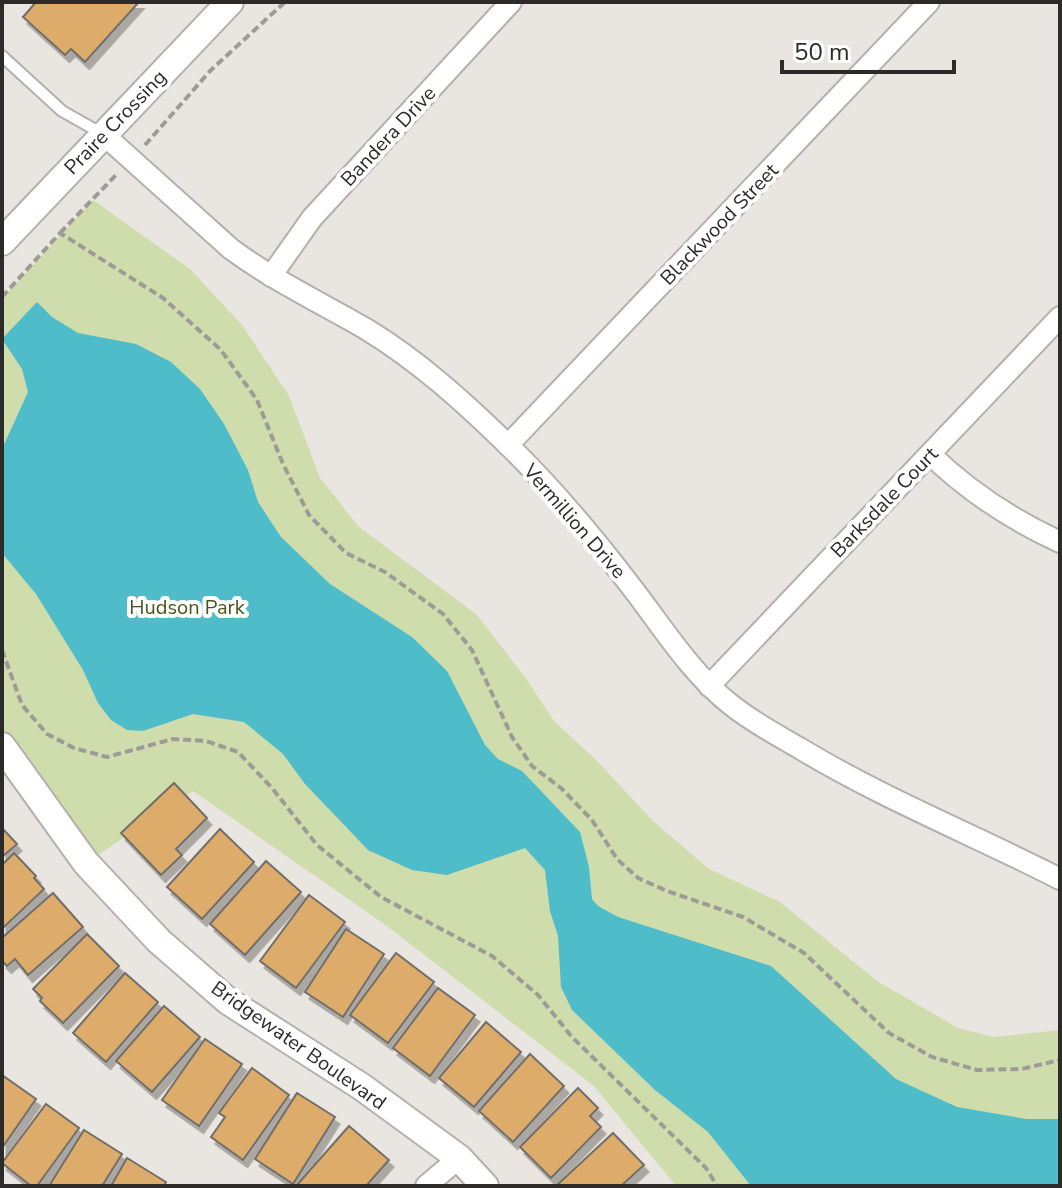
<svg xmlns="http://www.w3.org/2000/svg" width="1062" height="1188" viewBox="0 0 1062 1188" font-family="'Nunito Sans',sans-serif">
<defs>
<filter id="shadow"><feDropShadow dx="4.5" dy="7" stdDeviation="0" flood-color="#0004"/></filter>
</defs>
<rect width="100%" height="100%" fill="#e9e5e0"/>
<polygon fill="#cfdcac" points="93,200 190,269 242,325 289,396 320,478 359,527 476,614 525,677 554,721 596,760 653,821 709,869 780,902 877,981 958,1028 994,1037 1060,1030 1060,1186 676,1186 594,1086 387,926 193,791 86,863 2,739 2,299"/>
<polygon fill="#4ebcc9" points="37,302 52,317 78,333 136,344 171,362 200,389 224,424 248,470 258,502 281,537 330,584 412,637 447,671 485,745 498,759 522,771 580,832 589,867 592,899 598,906 618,917 771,966 896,1079 957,1107 1026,1119 1060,1119 1060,1186 751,1186 708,1132 655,1090 572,1010 561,987 558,936 550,911 545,870 525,848 447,875 412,870 368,850 305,784 283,754 244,722 193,714 143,731 127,730 111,720 98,703 83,670 36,594 2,553 2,449 28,392 22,369 2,339"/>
<g fill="#ddac6b" stroke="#716e6a" stroke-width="2" filter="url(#shadow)">
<polygon points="36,2 139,2 85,62 71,49 65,55 23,17"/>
<polygon points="174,783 207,818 176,849 182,855 161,875 121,833"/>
<polygon points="2,828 17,844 2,857"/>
<polygon points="220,829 254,862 202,919 167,887"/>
<polygon points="14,853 36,876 34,878 44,889 2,929 2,865"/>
<polygon points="266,861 301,892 245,955 210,924"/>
<polygon points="53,893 83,927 28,975 15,959 7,966 2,961 2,938"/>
<polygon points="309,895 345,922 296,988 260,961"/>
<polygon points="346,929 384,954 343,1017 305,992"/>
<polygon points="87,934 119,966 63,1023 40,1001 42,998 33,989"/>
<polygon points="396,953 434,982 388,1043 350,1015"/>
<polygon points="125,973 158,1002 106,1062 73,1033"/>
<polygon points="438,988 475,1015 430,1076 393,1048"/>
<polygon points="164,1006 200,1037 152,1092 116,1061"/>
<polygon points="486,1022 521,1052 474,1107 439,1078"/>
<polygon points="205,1039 242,1064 199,1126 162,1100"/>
<polygon points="530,1054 564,1086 513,1142 479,1111"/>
<polygon points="252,1068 289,1095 243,1160 211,1137 225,1117 219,1113"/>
<polygon points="2,1075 36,1099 2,1148"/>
<polygon points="578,1088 598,1108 590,1116 601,1127 551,1178 520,1147"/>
<polygon points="297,1093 335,1117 293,1184 255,1159"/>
<polygon points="46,1104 79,1128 37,1186 31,1186 2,1163"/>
<polygon points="349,1126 389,1160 366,1186 296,1186"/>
<polygon points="84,1130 122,1154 102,1186 49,1186"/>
<polygon points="613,1133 644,1165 621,1186 556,1186"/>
<polygon points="127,1158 166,1182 164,1186 111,1186"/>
</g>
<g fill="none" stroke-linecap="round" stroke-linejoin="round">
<defs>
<polyline id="service" points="2,56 62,111 101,133"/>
<g id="minor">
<path d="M103,134L231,249C273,280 321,303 366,329C419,361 466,404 510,447C555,491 595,539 633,589C663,628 691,673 730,704C752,722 777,735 801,749C884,799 974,835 1060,879"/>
<polyline points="271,276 312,218 511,2"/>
<polyline points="508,445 929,2"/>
<path d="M930,454C969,492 1010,519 1060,542"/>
<polyline points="709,686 1060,317"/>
<polyline points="426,1186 459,1158"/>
</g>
<g id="tertiary">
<polyline points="2,242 230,2"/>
<polyline points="2,746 86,863 159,941 228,1001 362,1087 459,1158 485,1186"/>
</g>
</defs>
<use href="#service" stroke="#b4b1ac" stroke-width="14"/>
<use href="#minor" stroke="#b4b1ac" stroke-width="24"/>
<use href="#tertiary" stroke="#b4b1ac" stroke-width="30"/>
<g stroke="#9e9b97" stroke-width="4" stroke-dasharray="8 4" stroke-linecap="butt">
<polyline points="145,145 211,70 285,2"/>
<polyline points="60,233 117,174"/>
<polyline points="2,297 60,233 163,298 221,350 257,400 283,464 309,515 346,553 385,572 443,614 472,650 512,737 532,766 561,788 592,820 617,859 638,878 667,891 743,917 804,953 889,1033 932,1057 977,1070 1022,1069 1060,1060"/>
<polyline points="2,650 22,705 47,734 74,748 107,757 173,739 206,741 238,752 272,788 317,845 381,897 492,956 538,995 572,1037 706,1168 717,1186"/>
</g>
<use href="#service" stroke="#fff" stroke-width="10"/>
<use href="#minor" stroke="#fff" stroke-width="20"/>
<use href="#tertiary" stroke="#fff" stroke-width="26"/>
</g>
<g text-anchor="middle" stroke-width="8" stroke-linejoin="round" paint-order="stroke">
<g font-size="20" fill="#2d2b2a" stroke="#fff">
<text transform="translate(115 122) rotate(-46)" y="7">Praire Crossing</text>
<text transform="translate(388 136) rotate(-47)" y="7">Bandera Drive</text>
<text transform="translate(719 224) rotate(-46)" y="7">Blackwood Street</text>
<text transform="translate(884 502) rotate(-46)" y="7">Barksdale Court</text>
<text transform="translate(575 521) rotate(49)" y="7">Vermillion Drive</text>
<text transform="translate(299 1045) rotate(35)" y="7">Bridgewater Boulevard</text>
</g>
<g font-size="20" fill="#49541e" stroke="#fff">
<text x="187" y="614">Hudson Park</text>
</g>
</g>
<rect width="1062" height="1188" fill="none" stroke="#2d2b2a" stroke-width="8"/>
<path d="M782 60v12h172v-12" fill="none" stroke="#2d2b2a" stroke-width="4"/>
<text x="794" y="60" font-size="24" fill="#2d2b2a" stroke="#ffffff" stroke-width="6" paint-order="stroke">50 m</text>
</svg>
